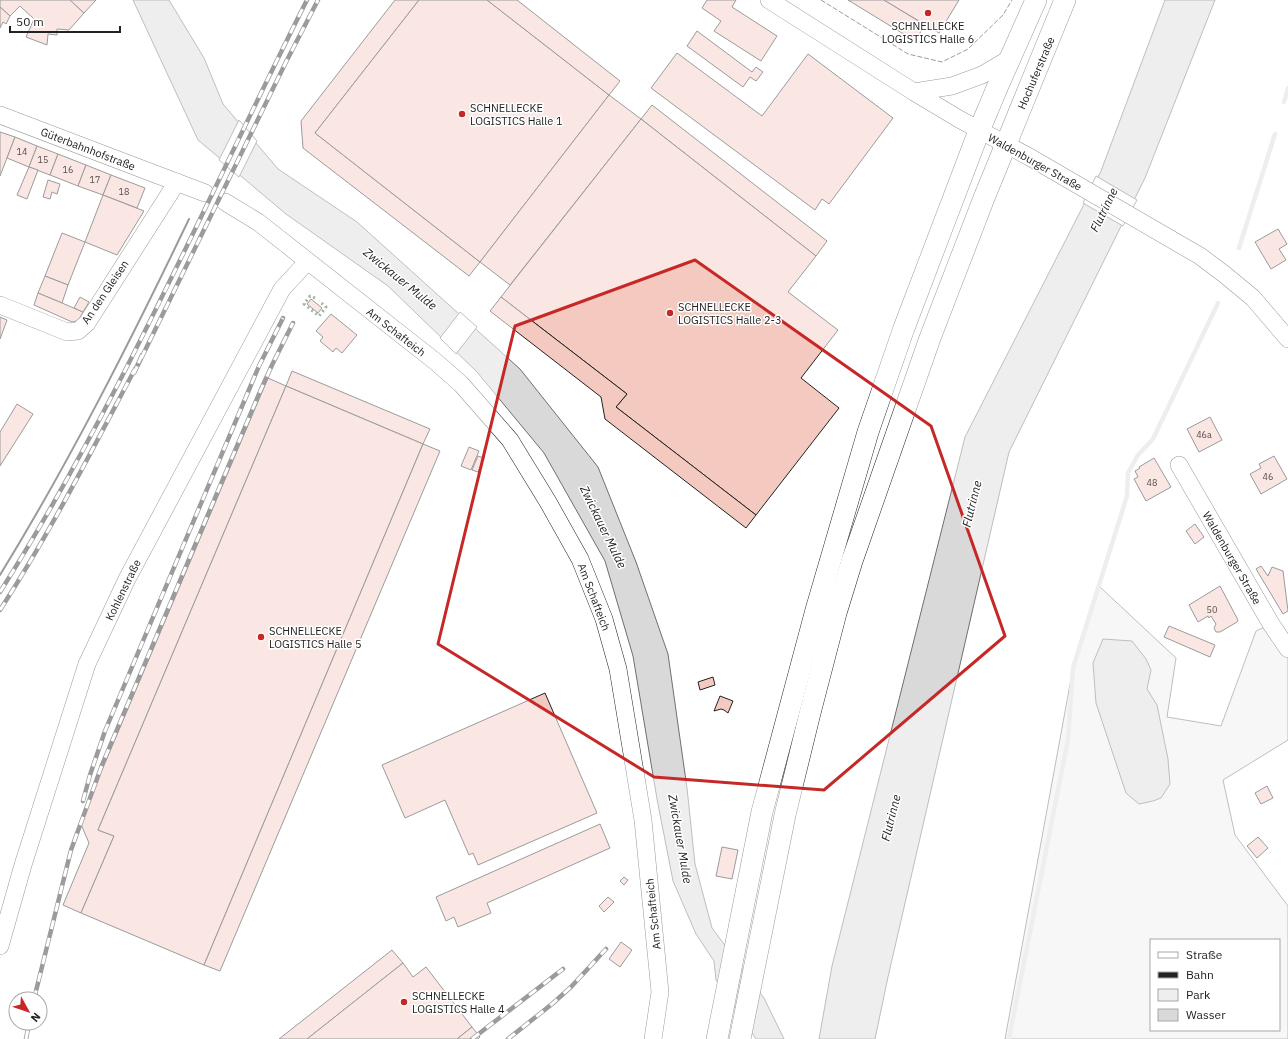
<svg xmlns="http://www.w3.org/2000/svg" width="1288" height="1039" viewBox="0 0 1288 1039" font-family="'IBM Plex Sans',sans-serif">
<rect width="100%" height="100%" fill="#fff"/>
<path fill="#eee" stroke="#6f6f6f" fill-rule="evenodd" d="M1100,587L1176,658L1167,717L1221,726L1256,631L1271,624L1288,649V740L1223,780L1235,835L1288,906V1039H1005L1073,668ZM1151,940H1279V1030H1151Z"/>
<g fill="#d9d9d9" stroke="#6f6f6f">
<polygon points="133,0 169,0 204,58 223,104 278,169 357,222 520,369 598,467 636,562 668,654 687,788 695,864 712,928 764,998 784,1039 756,1039 716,980 714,961 696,934 673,881 657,799 633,656 605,561 544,453 477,372 388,286 286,214 198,140"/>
<polygon points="1165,0 1215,0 1145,178 1009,452 888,977 875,1039 819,1039 832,966 965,437 1101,171"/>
<polygon points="1103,639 1132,641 1146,659 1151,670 1147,689 1157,705 1168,759 1170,784 1161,798 1153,801 1139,804 1126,793 1096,703 1093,663"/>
</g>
<g fill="#fff" stroke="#6f6f6f">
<polygon points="239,120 257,141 239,177 219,160"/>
<polygon points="1096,176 1137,200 1123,226 1083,203"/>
<polygon points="460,312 477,327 456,354 440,338"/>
</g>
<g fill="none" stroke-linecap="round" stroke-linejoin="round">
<g stroke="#d9d9d9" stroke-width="4.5">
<polyline points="1284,102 1288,88"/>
<polyline points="1239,248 1275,134"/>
<polyline points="1009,1039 1068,739 1073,668 1127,496 1128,473 1138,455 1153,439 1218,303"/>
</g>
</g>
<g fill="#f3c9c0" stroke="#222">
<polygon points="0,0 70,0 84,13 69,30 57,29 57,35 48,34 47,45 26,37 34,19 20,6 10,16 0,7"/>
<polygon points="70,0 96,0 84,13"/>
<polygon points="395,0 419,0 315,133 480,262 469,276 303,148 301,121"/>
<polygon points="419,0 487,0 609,95 480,262 315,133"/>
<polygon points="487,0 517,0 620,81 609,95"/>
<polygon points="707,0 736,0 732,7 777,36 761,61 714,31 721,21 702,8"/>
<polygon points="848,0 884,0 925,25 915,41"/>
<polygon points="884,0 959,0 939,33"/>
<polygon points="0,7 10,16 6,24 3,22 0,28"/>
<polygon points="697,31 752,72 756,67 763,72 756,81 750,77 743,87 687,46"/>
<polygon points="677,53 762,116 808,54 893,118 829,204 822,199 815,210 651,88"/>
<polygon points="609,95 641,119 510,285 480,262"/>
<polygon points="652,105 827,241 816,256 641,119"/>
<polygon points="641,119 816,256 788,292 838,330 801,378 839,408 756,515 616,407 627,394 501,297"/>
<polygon points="0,132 15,137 0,176"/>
<polygon points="15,137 37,146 29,167 7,158"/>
<polygon points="37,146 58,154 50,175 29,167"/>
<polygon points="58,154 86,165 78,186 50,175"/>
<polygon points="86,165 111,175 103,195 78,186"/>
<polygon points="29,167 38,170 27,199 17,195"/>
<polygon points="111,175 145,188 137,208 103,195"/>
<polygon points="48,180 60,184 57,194 52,192 50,199 43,197"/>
<polygon points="103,195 144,211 117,255 85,242"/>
<polygon points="1278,229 1287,244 1279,249 1286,260 1271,269 1255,242"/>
<polygon points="62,233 85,242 68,285 45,276"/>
<polygon points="45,276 68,285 62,303 38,293"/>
<polygon points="38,293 62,303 83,312 78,321 72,322 34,305"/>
<polygon points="80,297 89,302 83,312 74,308"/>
<polygon points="501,297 627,394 616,407 756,515 746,528 605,419 601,397 490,311"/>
<polygon points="311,299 322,308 318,313 307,304"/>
<polygon points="331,314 357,335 342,353 336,348 333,352 320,341 323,337 316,331"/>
<polygon points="0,317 7,320 0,339"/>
<polygon points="292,371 430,429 423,444 286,386"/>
<polygon points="268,378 286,386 98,830 114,836 81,913 63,905 89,843 80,822"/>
<polygon points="286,386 423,444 204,965 81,913 114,836 98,830"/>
<polygon points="17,404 33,414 0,466 0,432"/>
<polygon points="1210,417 1222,440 1199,452 1187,429"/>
<polygon points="423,444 440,451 220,971 204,965"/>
<polygon points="469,447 479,451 471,470 461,466"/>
<polygon points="478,456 484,458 478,472 472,470"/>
<polygon points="1274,456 1287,479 1261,494 1250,474 1261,468 1259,464"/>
<polygon points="1154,458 1171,487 1146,501 1134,479 1138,477 1135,471 1140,468 1139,467"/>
<polygon points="1195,524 1204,537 1195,544 1186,531"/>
<polygon points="1261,566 1268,576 1272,567 1283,571 1288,611 1283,614 1256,569"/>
<polygon points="1220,586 1238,620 1237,622 1220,632 1216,632 1214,628 1216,624 1211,616 1209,618 1208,616 1198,622 1189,605"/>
<polygon points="1169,626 1215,645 1210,657 1164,637"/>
<polygon points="713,677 715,685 700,690 698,682"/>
<polygon points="545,693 597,813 478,865 473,853 469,855 445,800 405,818 382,765"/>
<polygon points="720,696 733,701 728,713 724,710 721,709 714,711"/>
<polygon points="1267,786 1273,798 1261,804 1255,793"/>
<polygon points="600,824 610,848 487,903 491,913 458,927 454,917 446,921 436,897"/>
<polygon points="1258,837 1268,848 1257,858 1247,846"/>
<polygon points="722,847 738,850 732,879 716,876"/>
<polygon points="624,877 628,880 624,885 620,881"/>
<polygon points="608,897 614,902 604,912 599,906"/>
<polygon points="621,942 632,950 620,967 609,959"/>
<polygon points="392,950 403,963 307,1039 279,1039"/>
<polygon points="403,963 413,977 426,967 472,1027 457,1039 307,1039"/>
<polygon points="472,1027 480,1037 478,1039 457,1039"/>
</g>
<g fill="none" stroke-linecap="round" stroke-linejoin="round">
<defs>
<g id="minor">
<polyline points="769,0 914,92 959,119 1033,159 1200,256 1224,274 1253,298 1288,339"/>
<polyline points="914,92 952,86 982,75 1009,59"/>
<polyline points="0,115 205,193"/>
<polyline points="225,202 258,222 436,362 461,384 510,440 548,502 580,559 604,619 618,669 643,820 660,992 653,1039"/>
<polyline points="0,305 67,332 78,331 87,323 177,182"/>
<polyline points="1179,465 1271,624 1288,649"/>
<polyline points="0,946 23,865 87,664 127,579 282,289 307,262"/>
</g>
<g id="major">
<polyline points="717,1039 762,812 816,610 868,432 904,328 979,131 997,88 1036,0"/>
<polyline points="740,1039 785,815 810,713 836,613 852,561 930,338 984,198 1065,0"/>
</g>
</defs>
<use href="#minor" stroke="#222" stroke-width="18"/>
<use href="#major" stroke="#222" stroke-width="22"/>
<use href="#minor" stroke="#fff" stroke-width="17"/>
<use href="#major" stroke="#fff" stroke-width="21"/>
<defs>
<g id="rail">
<polyline points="142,355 134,373 286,62 318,0"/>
<path d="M0,592C119,404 207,198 307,0"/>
<path d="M0,610C50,533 92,450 135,369"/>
<polyline points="83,801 90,775 105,731 259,366 283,318"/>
<polyline points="34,999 71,850 102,765 259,394 272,365 293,323"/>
<polyline points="26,1039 29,1023"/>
<polyline points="472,1039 563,969"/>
<polyline points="508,1039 552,1004 571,987 606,949"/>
</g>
</defs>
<use href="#rail" stroke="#222" stroke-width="4.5"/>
<use href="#rail" stroke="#fff" stroke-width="3" stroke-dasharray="9" stroke-linecap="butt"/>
<polyline stroke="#2f5e38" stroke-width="3" stroke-dasharray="2 3" stroke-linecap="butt" points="315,298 310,296 304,304 319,316 326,307 319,301"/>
<polyline stroke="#222" stroke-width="1" stroke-dasharray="5 2" stroke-linecap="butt" points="821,0 908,54 942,62 968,49 1003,15 1012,0"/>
<path stroke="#222" stroke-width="2" d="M0,575C70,461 131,340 189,219"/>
</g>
<path d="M0 0H1288V1039H0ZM695,260L931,426L1005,636L824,790L654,777L438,644L515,326Z" fill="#fff" fill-opacity=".55" fill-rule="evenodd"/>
<path fill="none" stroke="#c62828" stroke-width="3" stroke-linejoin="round" d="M695,260L931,426L1005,636L824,790L654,777L438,644L515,326Z"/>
<g fill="#c62828" stroke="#fff" stroke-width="1.5">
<circle cx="928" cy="13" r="4"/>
<circle cx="462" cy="114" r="4"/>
<circle cx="670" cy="313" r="4"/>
<circle cx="261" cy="637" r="4"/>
<circle cx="404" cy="1002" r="4"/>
</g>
<g text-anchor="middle" stroke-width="3" stroke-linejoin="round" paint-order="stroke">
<g font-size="9" fill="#564c4a">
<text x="22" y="155">14</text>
<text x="43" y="163">15</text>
<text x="68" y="173">16</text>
<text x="95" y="183">17</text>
<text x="124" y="195">18</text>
<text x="1204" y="438">46a</text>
<text x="1268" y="480">46</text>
<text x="1152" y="486">48</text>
<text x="1212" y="613">50</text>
</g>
<g font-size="11" fill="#222" stroke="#fff" text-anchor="start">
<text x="928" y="30" text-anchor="middle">SCHNELLECKE<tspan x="928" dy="13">LOGISTICS Halle 6</tspan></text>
<text x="470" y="112">SCHNELLECKE<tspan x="470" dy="13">LOGISTICS Halle 1</tspan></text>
<text x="678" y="311">SCHNELLECKE<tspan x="678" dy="13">LOGISTICS Halle 2-3</tspan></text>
<text x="269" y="635">SCHNELLECKE<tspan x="269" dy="13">LOGISTICS Halle 5</tspan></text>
<text x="412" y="1000">SCHNELLECKE<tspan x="412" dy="13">LOGISTICS Halle 4</tspan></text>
</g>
<g font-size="11" fill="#222" stroke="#fff">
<text transform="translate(1036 73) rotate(-67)" y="4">Hochuferstraße</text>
<text transform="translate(88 149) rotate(21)" y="4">Güterbahnhofstraße</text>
<text transform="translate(1035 162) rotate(29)" y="4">Waldenburger Straße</text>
<text transform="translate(105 292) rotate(-56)" y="4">An den Gleisen</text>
<text transform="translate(396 332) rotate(38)" y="4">Am Schafteich</text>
<text transform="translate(1232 558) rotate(60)" y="4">Waldenburger Straße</text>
<text transform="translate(123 590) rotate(-64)" y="4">Kohlenstraße</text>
<text transform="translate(594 597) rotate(69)" y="4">Am Schafteich</text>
<text transform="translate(653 914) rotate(-96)" y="4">Am Schafteich</text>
</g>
<g font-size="12" font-style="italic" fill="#222" stroke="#fff">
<text transform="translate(1104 210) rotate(-64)" y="4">Flutrinne</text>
<text transform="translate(400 279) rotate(39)" y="4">Zwickauer Mulde</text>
<text transform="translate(972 504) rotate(-76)" y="4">Flutrinne</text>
<text transform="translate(603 527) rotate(64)" y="4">Zwickauer Mulde</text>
<text transform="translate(891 818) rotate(-76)" y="4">Flutrinne</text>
<text transform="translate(680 839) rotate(80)" y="4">Zwickauer Mulde</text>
</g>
</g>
<rect x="1150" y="939" width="130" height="92" fill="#ffffff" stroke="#a7a7a7"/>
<rect x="1158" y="952" width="20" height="6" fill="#ffffff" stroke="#a7a7a7"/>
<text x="1186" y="959" font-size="12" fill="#222222">Straße</text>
<rect x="1158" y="972" width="20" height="6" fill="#222222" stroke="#a7a7a7"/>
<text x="1186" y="979" font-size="12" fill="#222222">Bahn</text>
<rect x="1158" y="989" width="20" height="12" fill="#eeeeee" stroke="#a7a7a7"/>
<text x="1186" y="999" font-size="12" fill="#222222">Park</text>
<rect x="1158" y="1009" width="20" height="12" fill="#d9d9d9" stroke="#a7a7a7"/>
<text x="1186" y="1019" font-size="12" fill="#222222">Wasser</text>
<g transform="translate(28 1011) rotate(130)"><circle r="19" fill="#ffffff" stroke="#a7a7a7"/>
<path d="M0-3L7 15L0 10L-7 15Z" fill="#c62828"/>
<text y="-6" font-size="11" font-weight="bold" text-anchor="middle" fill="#222222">N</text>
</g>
<path d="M10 26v6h110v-6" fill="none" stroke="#222222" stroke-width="2"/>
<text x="16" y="26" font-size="12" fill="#222222" stroke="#ffffff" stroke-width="3" paint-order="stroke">50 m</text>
</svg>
